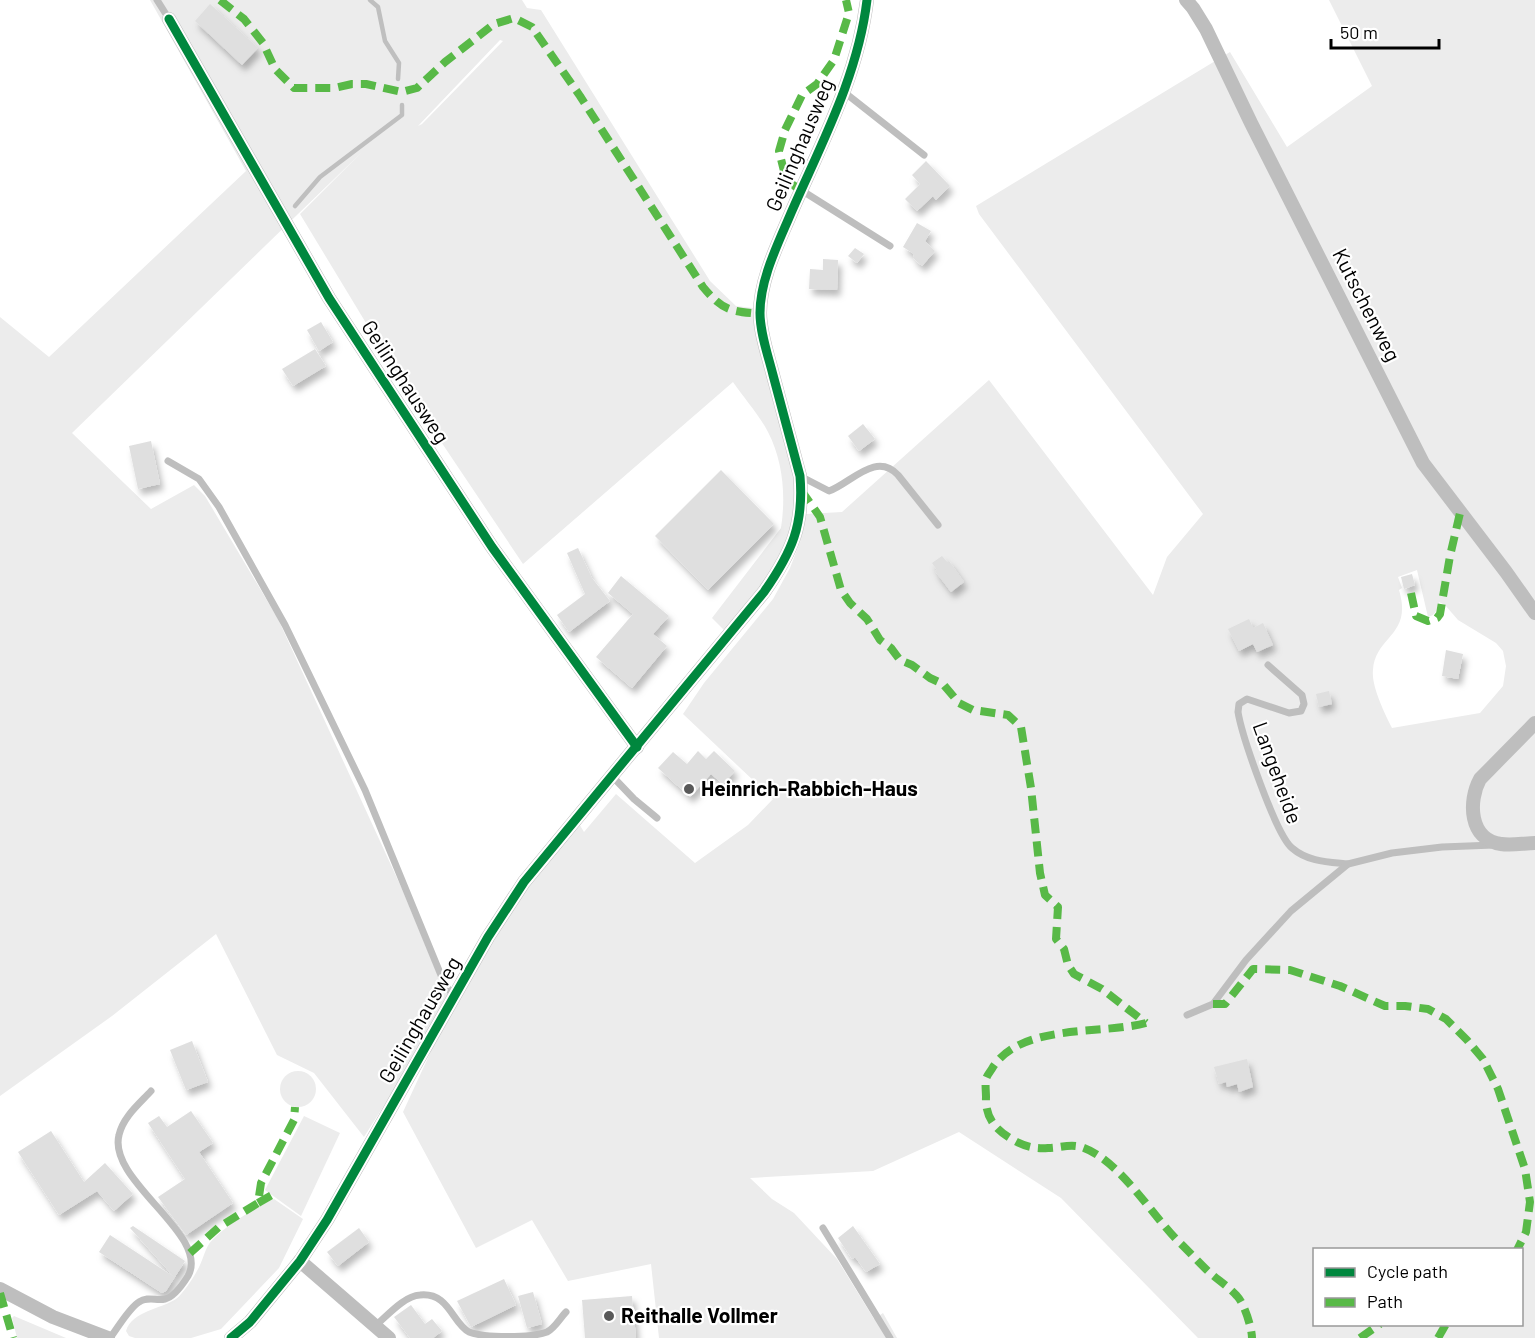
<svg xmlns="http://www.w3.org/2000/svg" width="1535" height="1338" viewBox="0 0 1535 1338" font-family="Barlow,sans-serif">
<defs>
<filter id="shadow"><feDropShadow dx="3.5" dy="6" stdDeviation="3" flood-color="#0004"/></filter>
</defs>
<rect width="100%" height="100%" fill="#fff"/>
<g fill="#ececec" fill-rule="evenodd">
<path d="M150,0H522L527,8L541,10L710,281L736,306L753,308L756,330L795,476L794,514L781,565L726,632L712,618L781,528C786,496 783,461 768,432C759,415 744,398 733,382L523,564L409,394L300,214L362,152L72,433L151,509L194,485L205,496L278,619L402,889L443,988L452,998L364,1137L314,1073L277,1055L216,934L112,1016L0,1096V317L49,357L246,171ZM500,40L503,41L422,124L418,126Z"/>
<path d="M1329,0H1535V1338H1198L1061,1198L959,1132L873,1171L750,1178L772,1199L794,1213L837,1259L874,1319L883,1313L897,1338H659L651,1264L568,1281L532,1220L476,1248L403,1112L456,997L489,938L578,822L584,832L616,794L695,863L748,825L773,799L683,714L704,683L773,599L790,568L800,542L806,514L842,512L989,380L1153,595L1167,557L1203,514L979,214L976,206L1230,52L1287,147L1372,86ZM1417,570L1428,617C1437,615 1436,609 1439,602L1445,605L1458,620L1496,643L1503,651L1506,666L1503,686L1480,713L1392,728C1385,714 1371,686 1373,670C1375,636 1413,636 1399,590L1402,588L1398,577ZM1314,1250H1522V1324H1314Z"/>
<circle cx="298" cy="1089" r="18"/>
<polygon points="304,1116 340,1133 301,1216 265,1190"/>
<path d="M274,1199L303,1219L279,1268L221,1329L191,1338H135L129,1336L126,1331C132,1311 161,1309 176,1299C183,1294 196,1274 200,1265C203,1259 205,1250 209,1244C221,1228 256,1207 274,1199Z"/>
<polygon points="14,1316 66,1338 17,1338 12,1318"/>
</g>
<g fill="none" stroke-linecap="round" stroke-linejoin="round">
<g stroke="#bfbfbf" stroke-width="4.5">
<polyline points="370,0 378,7 385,41 399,63 398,79"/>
<polyline points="295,206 320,177 402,115 402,105"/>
</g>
</g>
<g fill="#dfdfdf" filter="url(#shadow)">
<polygon points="210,4 258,48 242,65 195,21"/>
<polygon points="926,161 950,186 936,200 933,196 917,211 905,199 920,184 912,175"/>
<polygon points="917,223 931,231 925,241 935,251 922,266 913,258 914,254 903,247"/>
<polygon points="855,248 864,254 857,263 848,256"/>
<polygon points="823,259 838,260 837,290 809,289 810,269 823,270"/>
<polygon points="321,322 333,342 319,351 307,330"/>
<polygon points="315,349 326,366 293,386 282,369"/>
<polygon points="863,424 875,439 859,451 848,436"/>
<polygon points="151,441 160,484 138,489 129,446"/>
<polygon points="721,470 774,524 708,590 655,536"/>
<polygon points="578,548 592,578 610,601 569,632 557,615 585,594 567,553"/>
<polygon points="942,556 947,562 949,561 964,582 951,592 935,571 937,570 932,563"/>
<polygon points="1412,574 1415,585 1404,589 1401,577"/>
<polygon points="621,576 669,616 653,634 667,646 632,688 596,657 633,614 608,593"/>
<polygon points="1249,619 1253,628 1263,623 1273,645 1257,652 1253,644 1239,651 1228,629"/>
<polygon points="1446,650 1463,654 1458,679 1442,676"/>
<polygon points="1329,691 1332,704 1319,707 1316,694"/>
<polygon points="698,751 706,759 714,751 735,771 723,784 711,774 690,797 658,768 673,752 687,764"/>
<polygon points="192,1041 208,1082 186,1090 170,1050"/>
<polygon points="1247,1059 1253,1087 1239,1092 1237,1084 1227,1087 1226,1082 1219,1084 1214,1067"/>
<polygon points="191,1111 213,1143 199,1152 233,1203 186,1235 158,1197 185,1179 148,1123 159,1116 167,1127"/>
<polygon points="51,1131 84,1182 105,1163 133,1194 114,1211 97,1191 59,1215 18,1152"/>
<polygon points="133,1226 185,1261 166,1291 162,1293 99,1252 110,1235 174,1277 130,1228"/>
<polygon points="853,1226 880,1264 866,1272 855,1257 852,1259 838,1238"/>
<polygon points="359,1228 369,1242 338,1266 327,1252"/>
<polygon points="504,1279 516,1305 471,1327 457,1301"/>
<polygon points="533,1292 542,1324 527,1328 518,1296"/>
<polygon points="632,1296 636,1338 585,1338 582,1300"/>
<polygon points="411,1305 425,1324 432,1319 442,1331 433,1338 410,1338 394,1317"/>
</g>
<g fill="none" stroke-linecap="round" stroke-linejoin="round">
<g stroke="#bebebe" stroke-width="7">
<polyline points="157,0 169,19"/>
<polyline points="844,92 924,155"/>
<polyline points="801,190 890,246"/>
<polyline points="168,461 199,479 219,507 285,625 365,790 445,985 455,997"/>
<path d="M800,476L829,491C851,483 876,451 898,475L938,525"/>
<path d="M1268,665L1302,695L1304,704L1301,711L1289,713L1247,699L1239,704L1238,712C1242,736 1276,835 1292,848C1308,862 1329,862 1348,864"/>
<polyline points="613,777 634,799 657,818"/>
<polyline points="1187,1015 1213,1004 1246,960 1291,911 1348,864 1392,853 1442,847 1494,845"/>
<polyline points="823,1228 890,1338"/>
<path d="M375,1326C388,1315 404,1296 420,1295C449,1292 452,1323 469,1332C484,1338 531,1338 547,1332C555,1328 560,1318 566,1312"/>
<path d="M110,1338C117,1329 129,1308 139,1302C148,1296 156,1301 165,1299C174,1297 183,1284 188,1276C211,1235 107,1181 119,1135C123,1117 139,1104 151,1091"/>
</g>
<g stroke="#bebebe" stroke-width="14">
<polyline points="1186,0 1193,8 1206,29 1251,123 1423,463 1506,572 1535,613"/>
<polyline points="169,19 329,298 492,547 637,747"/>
<path d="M1535,723L1480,779C1468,801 1469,840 1501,844C1512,846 1524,843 1535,843"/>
<polyline points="300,1261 389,1338"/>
<polyline points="0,1289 53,1317 108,1338"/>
<path d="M231,1338L250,1322L300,1261L327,1220L488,937L524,882L764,592C792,552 804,525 800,476C791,442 782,408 773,375C768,355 760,333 760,313C760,279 778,244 791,213C821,144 858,76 867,0"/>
</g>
<g stroke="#58b947" stroke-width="8" stroke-dasharray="15 8" stroke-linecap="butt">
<path d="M220,0L244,19L263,43L275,69L294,88H334L352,84H366L402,92L417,88L445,62L494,24L514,18L532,27L580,96L703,287C723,311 730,311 760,314"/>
<polyline points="801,190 793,185 785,175 779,151 785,130 802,95 817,84 834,60 849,13 846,0"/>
<polyline points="801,490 820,517 841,590 850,603 867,619 880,640 891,648 900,660 912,665 930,678 943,684 959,703 973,710 1008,715 1021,727 1031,788 1040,873 1045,895 1058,907 1056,939 1064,949 1068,965 1074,974 1102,989 1146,1023"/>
<polyline points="1411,593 1416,616 1428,621 1437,618 1440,614 1450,556 1460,513"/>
<polyline points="1213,1004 1225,1004 1253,969 1290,970 1340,986 1385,1006 1405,1006 1428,1009 1446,1019 1467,1040 1483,1059 1498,1089 1525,1169 1530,1202 1526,1232 1517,1250"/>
<path d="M1146,1023C1101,1035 1022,1023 993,1067C991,1071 987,1075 986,1079C985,1084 986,1092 986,1097C985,1120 998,1132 1017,1142C1027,1147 1037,1149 1048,1148C1060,1148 1071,1143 1084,1148C1119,1161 1150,1212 1177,1240C1188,1250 1198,1262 1209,1272C1218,1280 1229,1287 1237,1296C1244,1303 1252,1328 1252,1338"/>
<polyline points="258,1203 272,1195"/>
<polyline points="190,1253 219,1227 258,1203 261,1183 294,1120 295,1107"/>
<polyline points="0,1293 13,1338"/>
<polyline points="1360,1338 1380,1324"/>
<polyline points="1438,1338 1446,1324"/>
</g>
<defs>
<g id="cycleway">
<polyline points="169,19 329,298 492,547 637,747"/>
<path d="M231,1338L250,1322L300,1261L327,1220L488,937L524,882L764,592C792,552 804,525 800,476C791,442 782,408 773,375C768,355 760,333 760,313C760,279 778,244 791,213C821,144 858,76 867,0"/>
</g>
</defs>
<use href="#cycleway" stroke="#fff" stroke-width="13"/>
<use href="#cycleway" stroke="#00873e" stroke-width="9"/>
</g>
<g fill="#595959" stroke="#fff" stroke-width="2">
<circle cx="689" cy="789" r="6"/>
<circle cx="609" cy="1316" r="6"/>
</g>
<g text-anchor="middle" stroke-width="4.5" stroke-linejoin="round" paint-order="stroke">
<g font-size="21" fill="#000" stroke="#fff">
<text transform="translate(800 145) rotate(-67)" y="7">Geilinghausweg</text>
<text transform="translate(1366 305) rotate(63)" y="7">Kutschenweg</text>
<text transform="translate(405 382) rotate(57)" y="7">Geilinghausweg</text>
<text transform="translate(1277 773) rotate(70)" y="7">Langeheide</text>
<text transform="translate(420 1020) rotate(-60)" y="7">Geilinghausweg</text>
</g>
<g font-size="21" font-weight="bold" fill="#000" stroke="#fff" text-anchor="start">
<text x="701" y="796">Heinrich-Rabbich-Haus</text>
<text x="621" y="1323">Reithalle Vollmer</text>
</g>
</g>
<rect x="1313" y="1248" width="210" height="78" fill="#ffffff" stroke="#999999" stroke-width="1.5"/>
<rect x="1325" y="1268" width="30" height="9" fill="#00873e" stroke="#999999" stroke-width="1.5"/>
<text x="1367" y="1278" font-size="18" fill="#000000">Cycle path</text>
<rect x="1325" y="1298" width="30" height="9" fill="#58b947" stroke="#999999" stroke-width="1.5"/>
<text x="1367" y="1308" font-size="18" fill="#000000">Path</text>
<path d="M1331 39v9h108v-9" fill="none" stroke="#000000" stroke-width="3"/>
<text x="1340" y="39" font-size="18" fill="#000000" stroke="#ffffff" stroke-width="4.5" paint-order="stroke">50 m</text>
</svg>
